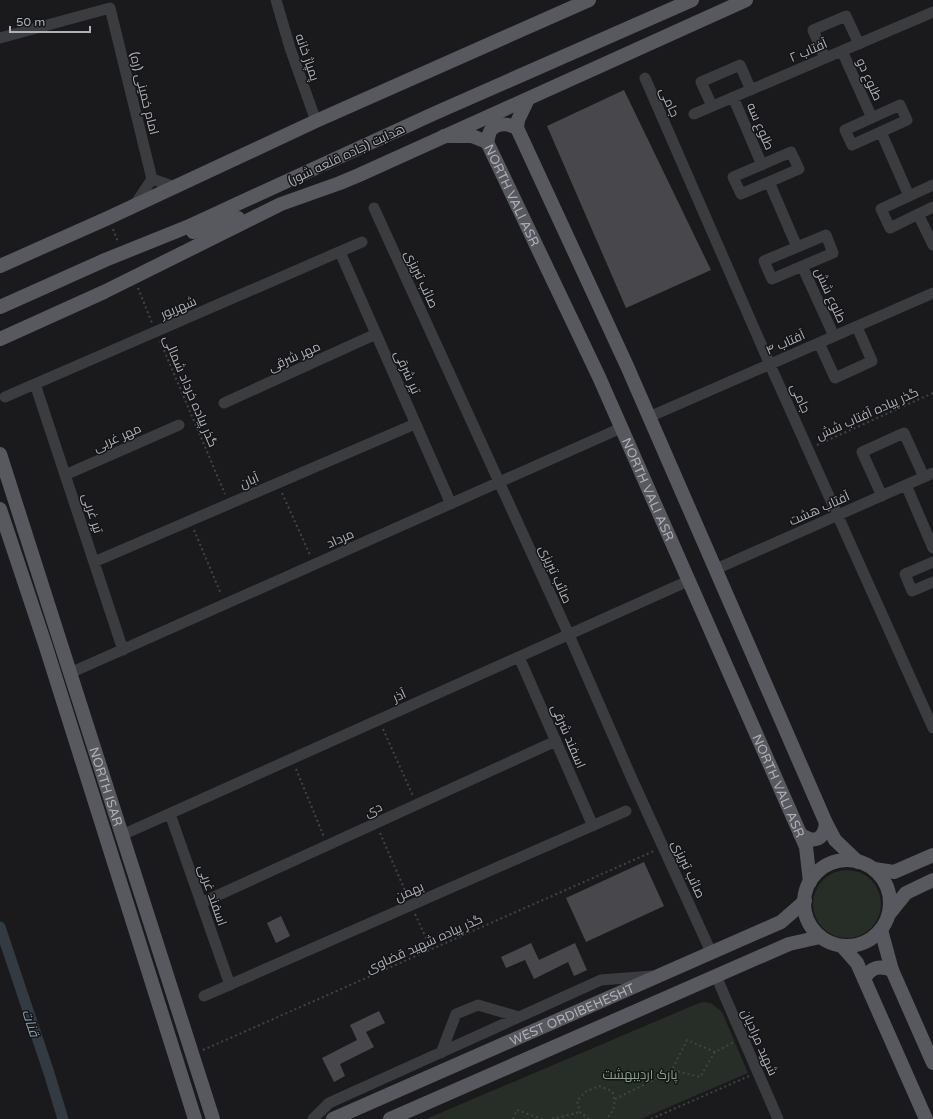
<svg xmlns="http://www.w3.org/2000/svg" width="933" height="1119" font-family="'Varela Round',Cairo,sans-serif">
  <rect width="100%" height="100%" fill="#1a1a1c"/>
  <path fill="#262e27" d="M813 904a34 34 0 1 1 68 0a34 34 0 1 1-68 0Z
    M706 1002 712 1004 722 1012 748 1073 641 1119H426L699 1003Z"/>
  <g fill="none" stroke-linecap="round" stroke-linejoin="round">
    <path stroke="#333a41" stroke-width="11" d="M0 927 49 1073 63 1119"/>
  </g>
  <path fill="#47474c" d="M624 90 711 270 626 308 547 126Z
    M644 862 664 906 586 942 566 898Z
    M281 916 290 936 276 943 267 923Z
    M531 943 539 960 575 943 587 970 574 976 568 962 534 979 525 960 506 968 501 957Z
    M379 1011 385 1023 366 1032 374 1047 340 1064 345 1076 334 1082 322 1058 357 1040 350 1025Z"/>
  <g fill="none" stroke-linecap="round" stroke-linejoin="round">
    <path stroke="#414347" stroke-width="2" stroke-dasharray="2 3" stroke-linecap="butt" d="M113 229 118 242
      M138 288 152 323
      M160 341 225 494
      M817 445 933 393
      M282 493 310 555
      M194 530 221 594
      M383 729 413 796
      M296 769 324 837
      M380 833 407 895
      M415 914 431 949
      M203 1050 654 851
      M715 1052 700 1077 672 1070 687 1040 715 1052 734 1042
      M615 1099 672 1071
      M513 1119 517 1110 542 1119
      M552 1119 580 1112
      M589 1119 580 1112 577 1101 585 1092 599 1086 612 1091C616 1103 615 1110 606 1119
      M651 1119 749 1076"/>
    <path stroke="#3b3c40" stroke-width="11" d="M276 0 290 48 316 121
      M0 38 110 8 152 179
      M842 51 872 118
      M825 58 813 30 846 16 859 44
      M645 78 771 367 933 728
      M733 97 762 165
      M900 105 907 120 852 145 845 130Z
      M712 106 701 82 740 65 751 90
      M694 114 933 12
      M881 132 909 196
      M791 152 799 169 741 194 733 177Z
      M152 179 175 187
      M769 182 797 247
      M933 185 881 209 890 228 933 207
      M134 206 152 179
      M374 208 569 635 632 779 711 952
      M918 214 933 245
      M826 235 833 253 772 279 764 261Z
      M340 252 451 504
      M802 266 834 336
      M819 343 835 378 872 361 857 327
      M35 384 123 650
      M5 397 362 242
      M224 403 376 334
      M649 417 933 293
      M65 475 179 425
      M906 485 933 548
      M882 496 862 452 904 433 924 477
      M94 562 415 424
      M933 562 905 574 912 591 933 582
      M716 569 933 473
      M519 657 593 826
      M70 673 621 428
      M170 814 230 985
      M122 835 688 581
      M201 903 556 741
      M716 976 778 1119
      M204 996 626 811
      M441 1053 456 1014 478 1005 519 1017
      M313 1119 329 1103 601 980 652 976"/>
    <g stroke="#57595f" stroke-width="14">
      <path d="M528 99 518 120 517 128 627 366 826 823 835 840 858 862"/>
      <path id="s1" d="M444 136H472L487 142 599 377 806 847 810 882"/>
      <path d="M487 142C488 139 489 132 491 130 498 122 509 124 517 128"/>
      <path d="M193 232 238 218"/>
      <path d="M0 266 108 218 316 121 589 0"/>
      <path d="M0 307 105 260 187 227 433 114 692 0"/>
      <path d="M0 339 104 292 281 204 340 183 359 175 746 0"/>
      <path id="s2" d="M0 454 213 1119"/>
      <path d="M0 509 45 644 195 1119"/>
      <path d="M800 834C814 844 824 840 826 823"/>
      <circle cx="847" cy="903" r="43"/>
      <path d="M874 869 894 872 933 855"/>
      <path d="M889 914 906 893 933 880"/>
      <path d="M881 930 892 970 933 1063"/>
      <path d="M842 946 857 963 926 1119"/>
      <path d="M864 979C871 967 879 965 892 970"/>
      <path id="s3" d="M333 1119 781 922 805 901"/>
      <path d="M390 1119 789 944 820 937"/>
    </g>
  </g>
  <g text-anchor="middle" stroke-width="3" stroke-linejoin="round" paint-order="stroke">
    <g font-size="13" fill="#adb1ba" stroke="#151517">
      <text transform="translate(808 50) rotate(-23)" y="5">آفتاب ۲</text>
      <text transform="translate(308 57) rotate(71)" y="5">پمپاژ خانه</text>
      <text transform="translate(870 79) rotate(66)" y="5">طلوع دو</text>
      <text transform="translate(145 93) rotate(76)" y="5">امام خمینی (ره)</text>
      <text transform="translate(670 102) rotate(66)" y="5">جامی</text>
      <text transform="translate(761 126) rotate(67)" y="5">طلوع سه</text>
      <text transform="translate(346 154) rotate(-25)" y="5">هدایت (جاده قلعه شور)</text>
      <text dy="5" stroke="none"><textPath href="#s1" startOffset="103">NORTH VALI ASR</textPath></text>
      <text transform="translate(422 279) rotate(65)" y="5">صائب تبریزی</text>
      <text transform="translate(831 295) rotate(66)" y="5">طلوع شش</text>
      <text transform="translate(178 307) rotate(-23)" y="5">شهریور</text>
      <text transform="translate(785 342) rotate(-24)" y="5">آفتاب ۴</text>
      <text transform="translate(294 356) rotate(-24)" y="5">مهر شرقی</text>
      <text transform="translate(408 372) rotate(66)" y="5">تیر شرقی</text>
      <text transform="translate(191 391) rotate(67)" y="5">گذر پیاده خرداد شمالی</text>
      <text transform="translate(801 398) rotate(66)" y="5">جامی</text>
      <text transform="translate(867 413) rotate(-24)" y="5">گذر پیاده آفتاب شش</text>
      <text transform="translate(117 437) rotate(-24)" y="5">مهر غربی</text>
      <text transform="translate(249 480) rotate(-23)" y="5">آبان</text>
      <text dy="5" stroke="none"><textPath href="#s1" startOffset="427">NORTH VALI ASR</textPath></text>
      <text transform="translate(819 508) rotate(-24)" y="5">آفتاب هشت</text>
      <text transform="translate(93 513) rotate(72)" y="5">تیر غربی</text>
      <text transform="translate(340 538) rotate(-24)" y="5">مرداد</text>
      <text transform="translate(556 574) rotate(66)" y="5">صائب تبریزی</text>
      <text transform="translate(399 695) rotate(-24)" y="5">آذر</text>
      <text transform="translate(569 736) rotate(67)" y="5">اسفند شرقی</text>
      <text dy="5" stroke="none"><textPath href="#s2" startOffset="349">NORTH ISAR</textPath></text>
      <text dy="5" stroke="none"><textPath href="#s1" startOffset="751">NORTH VALI ASR</textPath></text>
      <text transform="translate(373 809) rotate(-25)" y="5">دی</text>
      <text transform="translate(689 869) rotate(65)" y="5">صائب تبریزی</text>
      <text transform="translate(409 891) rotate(-24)" y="5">بهمن</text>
      <text transform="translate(213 895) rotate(71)" y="5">اسفند غربی</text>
      <text transform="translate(424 943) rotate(-24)" y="5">گذر پیاده شهید قضاوی</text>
      <text dy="5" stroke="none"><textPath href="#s3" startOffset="261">WEST ORDIBEHESHT</textPath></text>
      <text transform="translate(760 1042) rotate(66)" y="5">شهید مرادیان</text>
    </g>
    <g font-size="13" fill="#86a388" stroke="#151517">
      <text x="640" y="1079">پارک اردیبهشت</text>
    </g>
    <g font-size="14" font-style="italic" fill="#889eb1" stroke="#151517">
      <text transform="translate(31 1023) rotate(72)" y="5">قنات</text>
    </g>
  </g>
  <path d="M10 26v6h80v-6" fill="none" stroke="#adb1ba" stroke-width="2"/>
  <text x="16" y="26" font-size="12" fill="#adb1ba" stroke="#151517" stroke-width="3" paint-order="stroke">50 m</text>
</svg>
